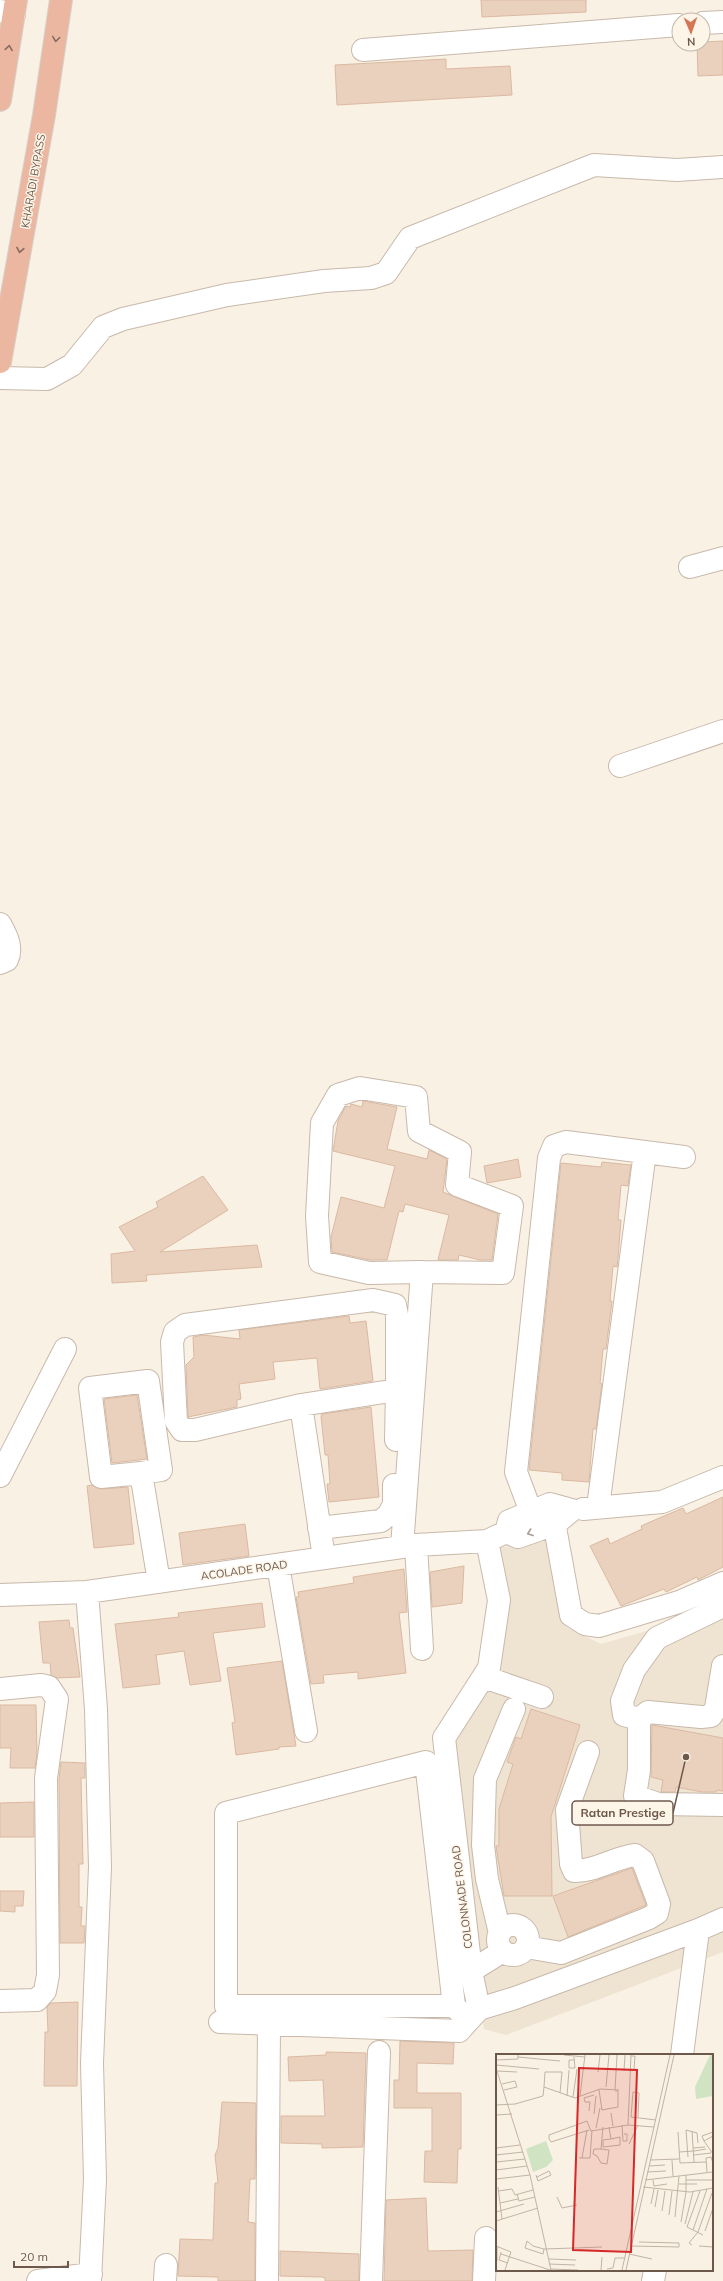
<svg xmlns="http://www.w3.org/2000/svg" width="723" height="2281" font-family="Mulish,sans-serif">
  <rect width="100%" height="100%" fill="#f9f1e3"/>
  <path fill="#efe3d2" d="M546 1541 568 1628 601 1644 682 1621 708 1590 723 1591V1952L506 2035 484 2029 440 1730 482 1673 494 1589 491 1549Z"/>
  <path fill="#ead1be" stroke="#dbb9a1" d="M481 0H586V12L482 17Z
    M723 41V75L698 76 697 44H703V42Z
    M446 59V69L510 66 512 95 337 105 335 65Z
    M363 1101 397 1107 387 1149 427 1159 429 1150 447 1159 443 1192 498 1214 492 1260H480L459 1255 458 1260H438L449 1215 405 1204 403 1212 399 1211 387 1260H370L332 1252 331 1237 341 1197 384 1208 395 1166 333 1151 338 1121 346 1106 350 1107 351 1104 362 1107Z
    M518 1159 521 1177 487 1183 484 1166Z
    M602 1162 631 1165 628 1186 621 1185 618 1220H621L618 1258 617 1267 613 1266 610 1301H612L606 1349H603L600 1383 602 1384 596 1429H593L589 1482 562 1480V1473L529 1470 561 1163 601 1167Z
    M203 1176 228 1210 160 1252 257 1245 262 1267 146 1275 147 1281 112 1283 111 1254 135 1251 119 1227 158 1207 156 1202Z
    M349 1316 350 1323 366 1321 373 1381 320 1389 317 1358 273 1362 275 1379 239 1384 241 1399 237 1400V1407L188 1417 186 1365 194 1357 193 1337 203 1335 240 1339 239 1330Z
    M137 1395 147 1459 112 1463 104 1399Z
    M371 1407 379 1497 329 1502 327 1484H330L328 1455H325L321 1416 322 1414Z
    M92 1485 102 1489 128 1487 134 1544 94 1548 87 1486Z
    M723 1497V1567L698 1580 697 1577 666 1592 664 1589 621 1606 590 1546 608 1538 610 1544 642 1529 641 1526 657 1519 683 1508 686 1514Z
    M245 1524 249 1556 183 1565 179 1533Z
    M464 1566 462 1603 432 1607 430 1572Z
    M404 1569 407 1612 399 1613 406 1673 358 1679V1672L323 1675 324 1683 311 1684 296 1597H299L298 1592 354 1583 353 1577Z
    M262 1603 265 1627 213 1633 221 1681 190 1685 184 1651 156 1655 160 1684 123 1688 115 1624 179 1617 178 1613Z
    M69 1620 70 1628H73L80 1677 57 1678 51 1675 50 1663H43L39 1622Z
    M282 1661 296 1746 279 1747V1749L236 1755 232 1723 235 1722 227 1668Z
    M0 1705H36L37 1754 35 1768H10L11 1748H0Z
    M531 1709 580 1725 551 1817 552 1896H504L496 1846H499V1809L513 1764 507 1762 516 1737 521 1739Z
    M652 1725 723 1738V1791L717 1790 716 1792H702L676 1787 675 1792H661L663 1780 651 1777Z
    M61 1762 85 1763V1778H81L83 1864H79V1907H82L81 1926H85L84 1943H60L59 1779Z
    M34 1802V1837H0V1803Z
    M632 1868 646 1905 568 1937 553 1896Z
    M0 1891H24L23 1906H15V1912L0 1911Z
    M78 2002 77 2086H44L45 2032H48L47 2007 51 2003Z
    M400 2041 454 2043 453 2064 417 2063V2093H461V2149H458L457 2183 424 2182 425 2151H432V2108H394V2080H399Z
    M326 2052 366 2053 363 2147 322 2148V2144L281 2143V2116H325L323 2080 289 2081 288 2057 326 2055Z
    M222 2102 256 2103 255 2179H250L248 2222 255 2223V2281H218V2277L178 2276 180 2239 213 2240 215 2183H218L215 2155 218 2148Z
    M426 2198 428 2251 473 2250 472 2281H384L386 2200Z
    M280 2251 359 2254V2281H325V2278L322 2277 280 2276Z"/>
  <g fill="none" stroke-linecap="round" stroke-linejoin="round">
    <g stroke="#c8b9ab" stroke-width="24">
      <path id="minor" d="M0 11 14 14
        M703 23 723 22
        M363 50 679 25
        M0 378 47 379 72 365 103 327 123 319 227 295 324 281 371 278 386 273 410 238 594 165 677 170 723 167
        M690 567 723 558
        M620 766 723 731
        M0 924C6 935 13 947 7 960L0 963
        M301 1405 195 1430H182L176 1421 172 1342 175 1332 185 1325 373 1300 395 1305 397 1315V1390L301 1405 324 1558
        M396 1440 397 1390
        M141 1473 101 1477 90 1388 148 1381 161 1470 141 1473 159 1582
        M0 1476 65 1349
        M598 1507 645 1152
        M583 1509 662 1502 723 1477
        M552 1511 571 1615 585 1624 599 1626 679 1602 723 1583
        M531 1512 516 1472 549 1158 554 1146 566 1142 684 1157
        M319 1528 381 1521 389 1514 394 1504V1485
        M416 1545 422 1649
        M402 1547 422 1272 369 1273 320 1262 317 1216 322 1123 338 1095 360 1088 416 1097 419 1131 460 1152 457 1185 512 1206 503 1273 422 1272
        M278 1565 306 1731
        M87 1592 96 1709 100 1867 92 2063 95 2179 90 2281
        M0 1595 87 1592 416 1545 487 1541 506 1532 518 1537 555 1524 572 1510 550 1504 509 1521 506 1532
        M723 1666 716 1708 711 1716 701 1717 648 1712 639 1719V1770L635 1796 658 1804 723 1805
        M484 1677 542 1697
        M0 1689 41 1685 49 1687 57 1699 46 1778 48 1975 45 1991 37 2000 0 2001
        M639 1719 624 1715 622 1701 634 1670 657 1638 723 1606
        M498 1940a15 15 0 1 1 30 0a15 15 0 1 1-30 0Z
        M500 1933 487 1879 483 1845 485 1779 514 1709
        M526 1947 561 1953 649 1918 657 1913 659 1904 643 1861 635 1855C615 1857 595 1872 574 1871L571 1864 567 1810 588 1752
        M471 1971 503 1951
        M454 2006H226V1813L426 1762 454 2006 468 2020
        M479 2009 471 1971 444 1738 489 1668 499 1600 487 1541
        M479 2009 515 1998 698 1930 723 1919
        M220 2022 459 2031 478 2010
        M682 2055 698 1930
        M38 2281 91 2274
        M165 2281 166 2265
        M267 2281 269 2025
        M371 2281 379 2052
        M484 2281 486 2238
        M653 2281 655 2270"/>
    </g>
    <g stroke="#d6d1cd" stroke-width="24">
      <path id="highway" d="M0 100 16 0
        M0 362 44 115 61 0"/>
    </g>
    <use href="#minor" stroke="#fff" stroke-width="22"/>
    <use href="#highway" stroke="#ebb7a1" stroke-width="22"/>
  </g>
  <defs><path id="oneway-chevron" d="M-2-3.5L2.5 0L-2 3.5" fill="none" stroke-width="1.6" stroke-linecap="round" stroke-linejoin="round"/></defs>
  <g stroke="#866c5d">
    <use href="#oneway-chevron" transform="translate(56 39) rotate(98)"/>
    <use href="#oneway-chevron" transform="translate(9 48) rotate(-81)"/>
    <use href="#oneway-chevron" transform="translate(20 250) rotate(100)"/>
  </g>
  <use stroke="#a79b94" href="#oneway-chevron" transform="translate(530 1533) rotate(160)"/>
  <g text-anchor="middle" stroke-width="3" stroke-linejoin="round" paint-order="stroke">
    <g font-size="11" fill="#6d594c" stroke="#fcf5e8">
      <text transform="translate(33 181) rotate(-80)" y="4">KHARADI BYPASS</text>
      <text transform="translate(244 1570) rotate(-8)" y="4">ACOLADE ROAD</text>
      <text transform="translate(462 1897) rotate(-97)" y="4">COLONNADE ROAD</text>
    </g>
  </g>
  <g transform="translate(496 2054)">
    <rect width="217" height="217" fill="#f9f1e3"/>
    <path d="M214 1H217V42L200 45 199 33ZM50 87 57 106 50 113 37 118 30 95Z" fill="#d0e4c4"/>
    <path fill="none" stroke="#c1b4a7" stroke-width="1" d="M68 1 89 3M22 3 64 7M78 3 79 14H73V6H78M0 6 22 5V1M0 11 43 15M0 14 34 121 55 216M134 16H138L139 2H135M1 17 21 18M128 17 129 1M102 18 104 1M6 30 19 27 21 33 8 36M48 33 49 18H66L64 39M110 33 113 1M103 36 106 56 122 53V37H119M119 36 121 1M71 42 73 16M84 42 89 1M77 43 81 15M0 51 19 50 47 42 48 33 79 44 104 35 123 36M93 57 94 48H89L88 44 98 41M115 59 117 72M98 60 100 42M0 61 16 60M142 63 143 39 137 38 135 63 160 66M126 71 127 87H131V80H128M132 71 135 1M113 73 115 85 107 86V93L124 91V83L115 85M100 74 104 54M93 76 55 88 53 85V81L91 67 95 77M95 77 132 71 158 73M196 77 198 108M182 78 184 109 210 108M217 82 208 87 217 100M208 87 206 82 217 78M133 90 142 71M0 94 24 91M197 94 209 93M105 95H98L97 100 101 102 105 109 111 110 113 96 105 95 107 73M198 97 210 95M183 98 198 97M0 101 27 98M198 101 215 99M192 103 190 76 201 79 202 89M83 104H94L96 76M86 104 91 76M154 106 183 105M176 106 177 122M0 108 29 105M153 112 169 111M0 116 31 112M151 118 170 117M211 118 210 104 215 103 217 109M40 121 42 127 55 121 53 117 41 123M0 125 34 121M149 126 217 118M157 126 158 132 171 130M190 126H217M183 130H201M2 133 6 165M147 133 194 138 217 134M2 137 16 135 19 141 37 136M204 137 191 173 207 181M21 140 23 147 39 143M61 143 66 154 81 151M4 149 22 145M155 150 158 135M159 153 162 136M166 157 169 137M0 158 28 150M173 161 176 137M179 163 183 122M0 167 42 154M185 168 190 138V121M189 170 197 138M197 176 211 135M209 177 217 154M196 191 193 189 202 178 216 139M0 192 15 198 9 216M135 192 183 193V189L143 188M203 192 217 193M48 195 47 200 29 194 31 187 37 192 48 195 106 193M5 198 3 206 12 209M5 200 54 216M133 200 156 205M53 205 80 206M1 207V192M53 210 79 211M54 215 82 216M111 215 117 214 119 204H129M105 216 106 203M126 216 174 1M130 216 178 1"/>
    <path fill="#d62828" fill-opacity="0.15" stroke="#d62828" stroke-width="2" d="M83 14 141 16 135 198 77 196Z"/>
    <rect width="217" height="217" fill="none" stroke="#6d594c" stroke-width="2"/>
  </g>
  <path fill="none" stroke="#6d594c" stroke-width="1.5" d="M686 1757L673 1813"/>
  <circle fill="#6d594c" stroke="#fcf5e8" stroke-width="1.5" cx="686" cy="1757" r="4"/>
  <rect fill="#fcf5e8" stroke="#6d594c" stroke-width="1.5" x="572" y="1801" width="101" height="24" rx="4"/>
  <g font-size="12" text-anchor="middle" font-weight="bold" fill="#6d594c">
    <text x="623" y="1817">Ratan Prestige</text>
  </g>
  <g transform="translate(691 32) rotate(178)"><circle r="19" fill="#fcf5e8" stroke="#c3b7aa"/>
  <path d="M0-3L7 15L0 10L-7 15Z" fill="#d47757"/>
  <text y="-6" font-size="11" font-weight="bold" text-anchor="middle" fill="#6d594c">N</text>
  </g>
  <path d="M14 2261v6h54v-6" fill="none" stroke="#6d594c" stroke-width="2"/>
  <text x="20" y="2261" font-size="12" fill="#6d594c" stroke="#fcf5e8" stroke-width="3" paint-order="stroke">20 m</text>
</svg>
